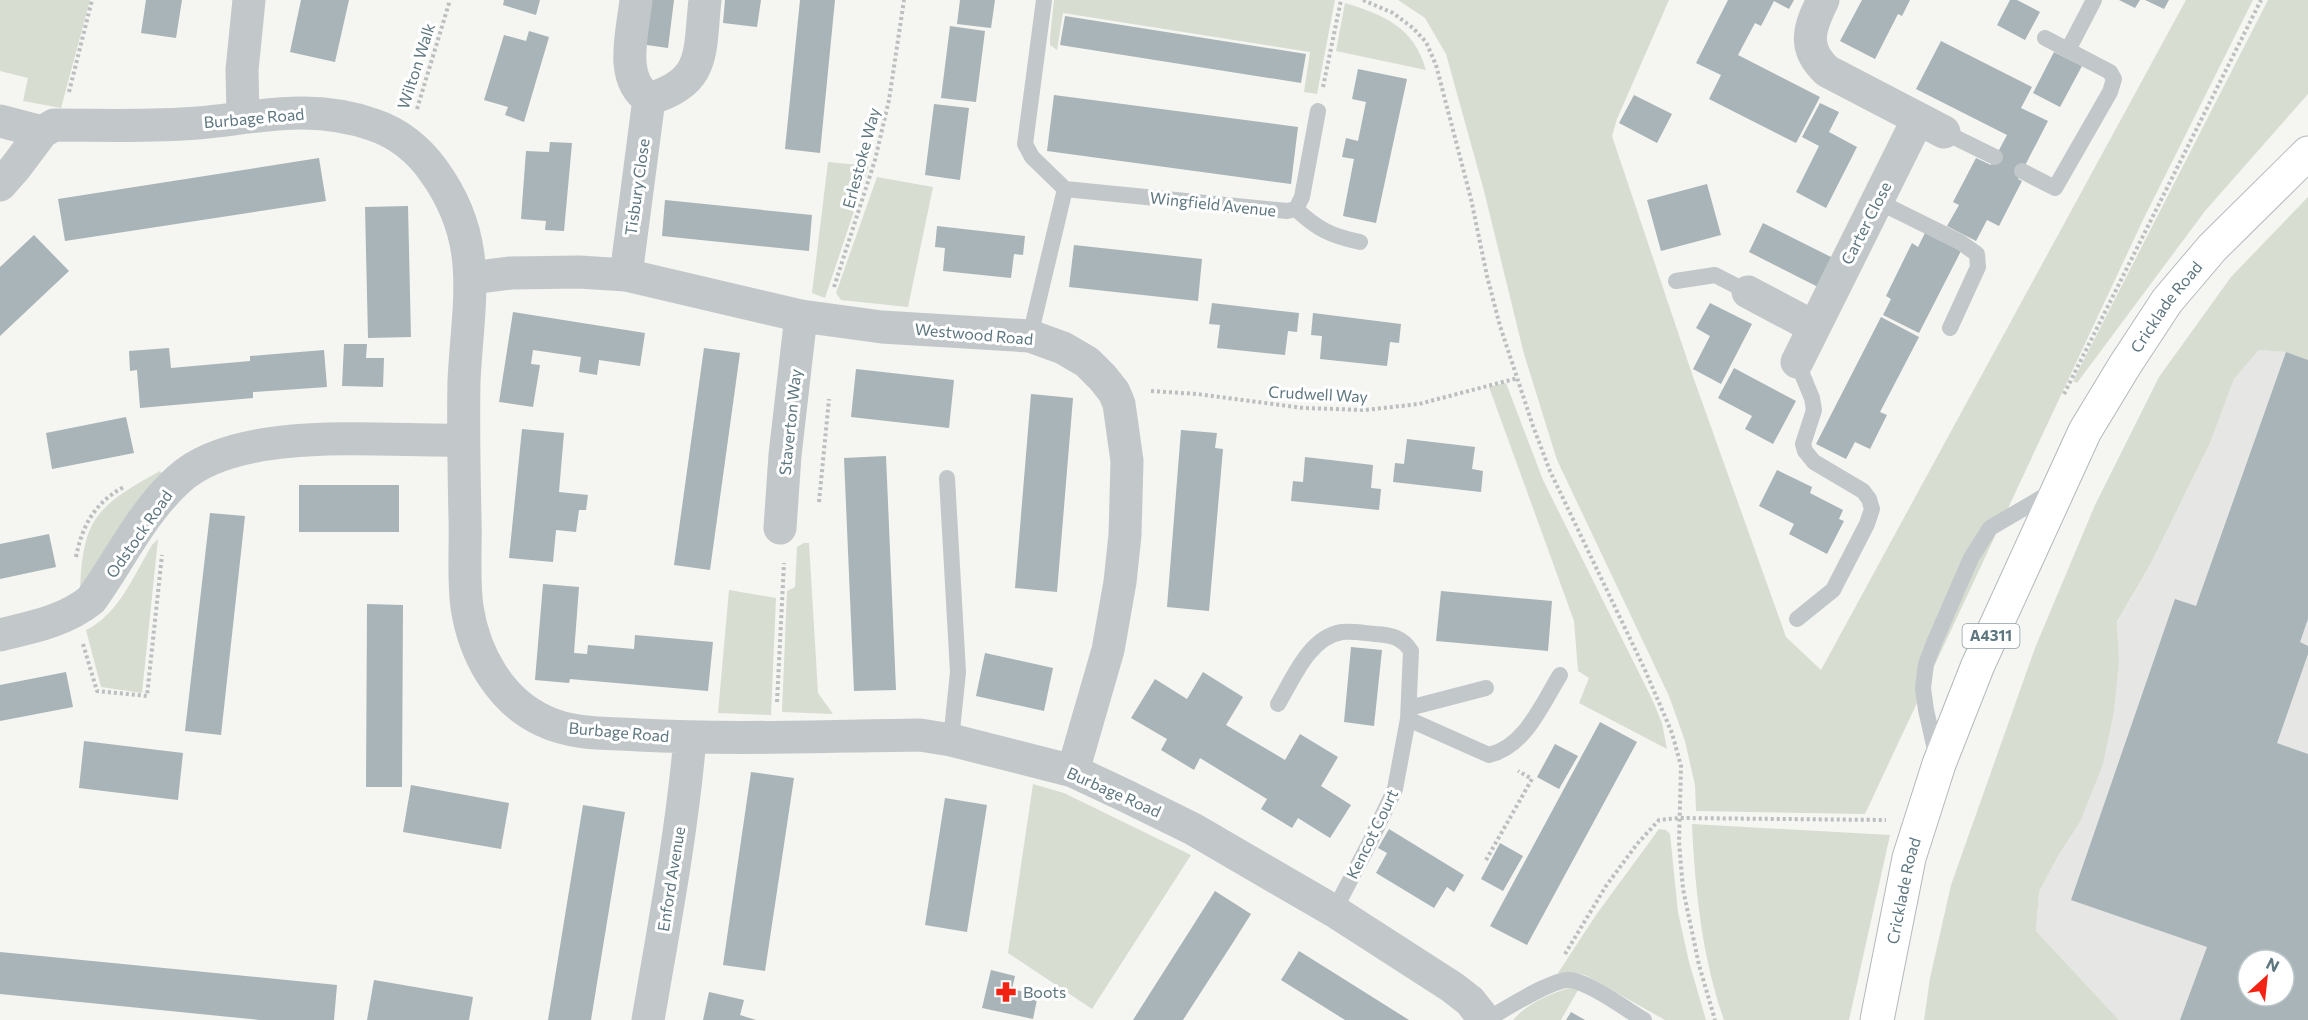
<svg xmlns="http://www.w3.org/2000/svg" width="2308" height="1020" font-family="Commissioner,sans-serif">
  <rect width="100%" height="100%" fill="#f5f5f1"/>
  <path fill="#e6e6e4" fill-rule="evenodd" d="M2259 350 2286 352 2308 360V1020H2119L2036 931 2039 892 2058 856 2080 822 2119 661 2117 623 2151 563 2210 443 2234 379ZM2248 960H2284V996H2248Z"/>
  <path fill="#d7ddd1" d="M0 0H90L61 108 23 101 28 78 0 71Z
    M1054 0H1335L1317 94 1304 92 1310 52 1063 13 1057 50 1050 45V38Z
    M1398 0H1669L1617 119 1612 136 1691 371 1786 637 1821 670 2186 0H2253L2142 222 1865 814 1696 811 1695 785 1685 741 1669 696 1557 460 1524 354 1484 191 1446 54 1425 18Z
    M2268 0H2308V94L2205 211 2077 383 2073 381Z
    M1345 3C1384 15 1414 27 1426 70L1336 51Z
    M828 162 869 166 825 298 812 293Z
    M877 177 933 187 908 307 841 300 836 293Z
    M2308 197V360L2286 352 2259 350 2234 379 2210 443 2151 563 2117 622 2119 661 2114 711 2103 764 2080 822 2058 856 2039 892 2036 931 2119 1020H1924L1930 978 1951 885 2035 648 2095 505 2159 377 2231 277Z
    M1506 383 1543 480 1652 699 1662 723 1667 749 1579 703 1589 678 1578 671 1574 621 1489 387Z
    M160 471 162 474 80 595C82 519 95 507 160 471Z
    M158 539 142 693 101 687 86 630C118 615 134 575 152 545Z
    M804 543H809L818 693 833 714 782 712 787 591 795 587 797 547Z
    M729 590 776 598 771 715 718 713Z
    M1033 784 1064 793 1191 855 1092 1009 1008 953Z
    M1692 824 1890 835 1849 1020H1724C1702 957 1695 890 1692 824Z
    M1659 829 1666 830 1670 834 1678 912 1689 962 1706 1020H1665L1585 975 1574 973H1558L1596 915Z
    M1570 988 1578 990 1561 1020H1513C1525 1005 1551 993 1570 988Z"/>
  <path fill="#a8b4b7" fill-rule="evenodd" d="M146 0H182L176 38 141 33Z
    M301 0H349L335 62 290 52Z
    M504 0H540L536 15 503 5Z
    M644 0H674L668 48 640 44Z
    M725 0H761L757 27 723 23Z
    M800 0H835L820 153 785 149Z
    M960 0H995L991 28 957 24Z
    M1728 0H1794L1789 9 1774 1 1761 26 1755 23 1738 55 1820 97 1796 143 1709 99 1721 75 1696 63Z
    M1862 0H1910L1902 16 1898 14 1875 59 1840 41Z
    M2010 0H2017L2040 12 2025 40 1997 25Z
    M2119 0H2140L2135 8Z
    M2145 0H2169L2164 9Z
    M1065 16 1306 54 1301 83 1060 45Z
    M950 26 985 31 976 102 941 98Z
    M529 31 549 37 524 122 505 115 508 107 484 100 504 35 526 41Z
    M1941 41 2032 87 2021 108 2048 121 2018 179 2022 181 1999 226 1987 220 1976 241 1947 226 1959 205 1953 202 1976 158 1991 165 2007 135 1916 89Z
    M2054 52 2082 66 2060 107 2033 93Z
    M1358 69 1407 79 1376 223 1343 216 1354 159 1342 157 1346 138 1358 141 1366 102 1352 99Z
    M1054 95 1298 127 1291 184 1047 151Z
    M1634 95 1672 114 1657 143 1619 123Z
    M1820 103 1839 112 1829 132 1857 147 1826 208 1796 192 1819 146 1802 137Z
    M934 104 969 108 960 180 925 175Z
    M550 142 572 143 564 231 545 230 546 221 521 219 526 151 549 152Z
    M319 158 326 201 65 241 58 199Z
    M1707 184 1721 235 1661 251 1647 200Z
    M665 200 812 215 809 251 662 236Z
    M408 206 411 337 368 338 365 207Z
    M1763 223 1833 258 1818 287 1749 252Z
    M937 226 1025 236 1023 255 1014 254 1011 278 943 271 945 248 935 247Z
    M1925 233 1961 251 1919 333 1883 315 1891 299 1886 296 1912 243 1918 247Z
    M34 235 69 271 0 336V267Z
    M1074 245 1202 259 1198 301 1069 287Z
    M1212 303 1299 313 1297 332 1288 331 1285 355 1217 348 1220 325 1209 324Z
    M1710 303 1752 324 1721 384 1693 369 1710 336 1696 328Z
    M513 312 645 333 640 366 599 360 597 375 579 372 581 357 533 350 531 364 540 365 533 407 499 402Z
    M1313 313 1401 324 1399 343 1390 342 1387 366 1320 359 1322 336 1311 335Z
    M1881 317 1919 337 1880 412 1887 415 1870 449 1855 442 1846 459 1816 444Z
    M344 344H367L366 358H384L383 387 342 386Z
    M169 348 171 368 250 361V356L324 350 327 387 253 392V398L140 408 137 370 130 371 129 351Z
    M704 348 740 353 710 570 674 565Z
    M2286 352 2308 360V619L2300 642 2308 646V654L2277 743 2308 754V1020H2180L2207 947 2071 900 2175 599 2196 606ZM2248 960H2284V996H2248Z
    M1734 368 1796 401 1773 444 1745 429 1752 416 1718 398Z
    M856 369 954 380 949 428 851 417Z
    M1031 394 1073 398 1057 592 1015 588Z
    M126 417 134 453 52 469 46 433Z
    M522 429 564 433 559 492 588 495 586 510H579L576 532 556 530 553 562 509 558Z
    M1181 430 1217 433 1215 448 1223 449 1209 611 1167 607Z
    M1407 439 1475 447 1472 469 1483 471 1481 492 1393 482 1395 463 1404 464Z
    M886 456 896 690 854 691 844 458Z
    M1305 457 1373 465 1371 488 1381 489 1379 510 1291 501 1293 481 1303 482Z
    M1777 470 1812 487 1810 493 1843 510 1839 519 1844 521 1827 554 1789 534 1794 524 1759 506Z
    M299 485H399V532H299Z
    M210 513 245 516 221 735 185 731Z
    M49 534 56 567 0 579V544Z
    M543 584 579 587 574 653 587 654 588 645 634 649 635 635 713 642 708 691 570 679 569 683 535 680Z
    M1441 591 1552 601 1548 651 1436 641Z
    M367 604 403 605 402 787H366Z
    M1351 647 1382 650 1374 726 1344 722Z
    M985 653 1053 668 1044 711 976 696Z
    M66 672 73 707 0 721V685Z
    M1203 672 1243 697 1226 725 1285 760 1300 734 1338 757 1321 786 1351 805 1330 838 1298 818 1292 828 1261 809 1267 799 1200 758 1194 770 1161 750 1167 739 1131 718 1155 679 1187 699Z
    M1600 722 1637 742 1527 945 1490 926Z
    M84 741 183 753 178 800 79 788Z
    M1555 744 1578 756 1559 789 1537 777Z
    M751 772 794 778 765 971 723 965Z
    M411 785 509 803 501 849 403 832Z
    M945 798 987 805 967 932 925 925Z
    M583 805 625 812 591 1020H548Z
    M1389 829 1464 875 1454 892 1447 887 1434 908 1376 873 1387 853 1378 848Z
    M1500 843 1523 856 1503 891 1481 879Z
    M1215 891 1251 914 1234 941 1183 1020H1133Z
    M1299 951 1331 971 1409 1020H1345L1281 980Z
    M0 952 337 985 334 1020H260L0 994Z
    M991 970 1015 976 1012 989 1038 995 1033 1019 982 1008Z
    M374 980 473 997 469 1020H367Z
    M709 992 744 1000 740 1015 756 1020H703Z
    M1571 1012 1585 1020H1566Z"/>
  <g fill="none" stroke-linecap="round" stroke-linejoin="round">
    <g stroke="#b2b9bc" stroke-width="35">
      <g id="primary">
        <path id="s1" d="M1877 1020 1909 858 1939 764 1978 665 2085 431 2125 365 2167 301 2212 248 2308 153"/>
      </g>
    </g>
    <path stroke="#bbbfc0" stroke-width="4" stroke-dasharray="3 3" stroke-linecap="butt" d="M1363 0 1393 13 1413 28 1426 42 1436 65 1471 199 1487 276 1500 326 1533 426 1550 471 1645 670 1672 733 1681 766 1679 842 1683 889 1699 965 1715 1020
      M1323 87 1341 0
      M69 92 92 0
      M417 109 450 0
      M834 287 875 160 889 100 904 0
      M1151 391 1197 394 1303 408 1365 410 1419 404 1518 378
      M2064 394 2261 0
      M819 502 829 399
      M76 557C82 526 95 502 124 487
      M83 644 97 691 147 696 162 555
      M777 702 784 563
      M1486 860 1532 779 1518 771
      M1565 954 1606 886 1637 844 1659 820 1679 818 1886 820"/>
    <path stroke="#c2c7ca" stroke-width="16" d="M2068 50 2094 0
      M1944 132 1995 157
      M2022 171 2055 188 2110 92 2114 79 2110 72 2045 38
      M1065 189 1287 211 1296 209 1302 197 1318 111
      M1877 201 1960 242 1977 254 1978 267 1950 328
      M1296 209C1317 229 1331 236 1360 242
      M1676 281 1715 275 1748 292
      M1030 336 1065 189 1032 157 1025 144 1044 0
      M1797 362 1812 398 1814 410 1803 444 1805 451 1814 462 1863 491 1869 499 1872 509 1867 524 1833 590 1797 619
      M947 478 958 672 951 740
      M1278 704C1293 679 1309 637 1342 632 1352 631 1364 633 1375 634 1391 635 1402 637 1411 651L1408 719 1395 789 1369 844 1334 911
      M1409 708 1486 688
      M1408 719 1489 755C1525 747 1542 704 1560 675
      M1937 758 1926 710 1923 688 1926 664 1934 643 1971 558 1990 528 2053 491
      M1486 1020C1504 1010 1553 978 1570 980 1589 982 1627 1010 1644 1020"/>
    <path stroke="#c2c7ca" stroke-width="33" d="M636 0C633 31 618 79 649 99
      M1823 0C1809 28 1802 48 1827 71L1944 132
      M649 99C707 82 699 52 705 0
      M243 116 242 70 249 0
      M0 121 42 132 54 125C102 125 150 127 198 123 260 117 311 103 374 125 398 133 419 150 433 170 485 241 468 300 464 381 463 427 464 472 465 518 466 547 463 578 467 607 474 654 500 701 544 721 573 735 608 733 639 735 732 740 826 736 920 735L951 740 1073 771 1126 796 1193 829 1265 871 1334 911 1452 987 1470 1001 1485 1020
      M0 185 15 168 42 132
      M626 275 649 99
      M470 278 511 273 579 272 626 275 801 316 882 327 1030 336 1063 348 1087 362 1103 378 1114 392 1119 404 1127 461 1125 535 1120 582 1108 650 1073 771
      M1748 292 1814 327
      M1797 362 1918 119
      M780 528 785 455 801 316
      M0 635C32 627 65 621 91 600 120 560 142 512 179 479 239 424 385 442 463 440
      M648 1020C664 926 682 832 690 738"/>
    <use href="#primary" stroke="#fff" stroke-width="33"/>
  </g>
  <defs>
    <g id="pharmacy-bare" transform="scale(1.62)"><path d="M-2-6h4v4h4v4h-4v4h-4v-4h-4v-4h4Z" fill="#f32313" stroke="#fff" stroke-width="2.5" paint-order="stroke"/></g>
  </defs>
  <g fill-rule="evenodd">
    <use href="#pharmacy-bare" x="1006" y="992"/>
  </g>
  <g text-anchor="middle" stroke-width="6" stroke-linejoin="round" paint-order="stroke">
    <rect fill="#fff" stroke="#8e9fa5" stroke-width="1.5" x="1962.5" y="624" width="57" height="24" rx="4.5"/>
    <g font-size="15" font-weight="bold" fill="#5d767f">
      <text x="1991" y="641">A4311</text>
    </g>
    <g font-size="16" fill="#5d767f" stroke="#fff">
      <text transform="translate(416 66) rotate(-72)" y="6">Wilton Walk</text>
      <text transform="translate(254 118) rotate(-5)" y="6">Burbage Road</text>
      <text transform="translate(861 158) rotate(-75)" y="6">Erlestoke Way</text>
      <text transform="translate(637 187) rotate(-82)" y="6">Tisbury Close</text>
      <text transform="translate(1213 204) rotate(6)" y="6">Wingfield Avenue</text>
      <text transform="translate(1866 223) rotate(-63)" y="6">Carter Close</text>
      <text dy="6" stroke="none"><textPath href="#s1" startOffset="776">Cricklade Road</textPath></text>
      <text transform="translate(974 334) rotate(5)" y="6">Westwood Road</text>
      <text transform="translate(1318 394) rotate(3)" y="6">Crudwell Way</text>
      <text transform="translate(790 422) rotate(-84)" y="6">Staverton Way</text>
      <text transform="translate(139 534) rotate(-55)" y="6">Odstock Road</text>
      <text transform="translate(619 732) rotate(5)" y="6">Burbage Road</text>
      <text transform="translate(1114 792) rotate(24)" y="6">Burbage Road</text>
      <text transform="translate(1372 834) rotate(-64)" y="6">Kencot Court</text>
      <text transform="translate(671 879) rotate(-81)" y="6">Enford Avenue</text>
      <text dy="6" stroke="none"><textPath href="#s1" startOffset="132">Cricklade Road</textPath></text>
    </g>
    <g font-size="16" fill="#5d767f" stroke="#fff" text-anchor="start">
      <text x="1023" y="998">Boots</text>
    </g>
  </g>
  <g transform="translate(2266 978) rotate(27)"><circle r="28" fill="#ffffff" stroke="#bec8cc" stroke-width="1.5"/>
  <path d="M0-4.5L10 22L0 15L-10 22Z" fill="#f32313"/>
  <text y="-9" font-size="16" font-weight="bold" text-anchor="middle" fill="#5d767f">N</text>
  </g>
</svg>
